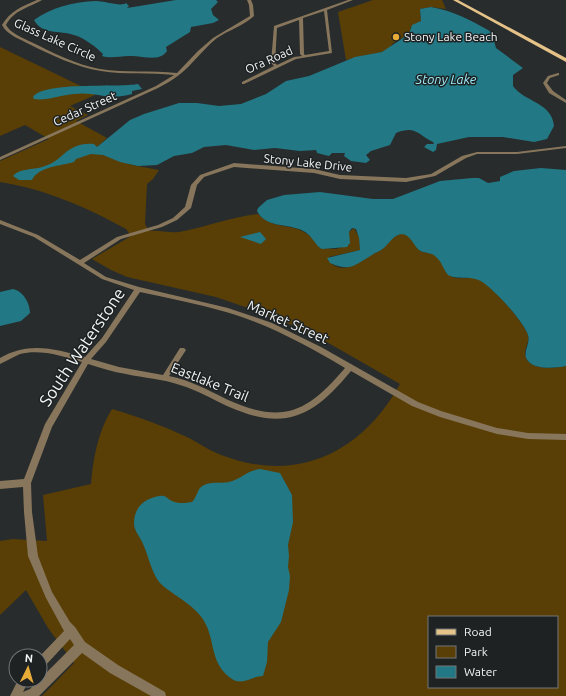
<svg xmlns="http://www.w3.org/2000/svg" width="566" height="696" font-family="Ubuntu,sans-serif">
  <rect width="100%" height="100%" fill="#282c2c"/>
  <path fill="#593f06" fill-rule="evenodd" d="M373 0H442L446 9 431 7 420 9 421 21 411 27 409 34 392 44 391 48 382 52 346 60 338 12Z
    M0 47 87 89 95 95 70 106 88 115 76 121 107 138 97 147 100 154 132 165 159 170 153 179 147 184 145 224 149 231C158 230 169 233 179 232 206 227 231 217 258 214 279 235 299 216 320 248L336 249 349 245V232L354 228 359 237 360 250 329 257 328 260C341 276 358 264 371 255 374 253 378 252 381 250 387 245 393 236 400 234 409 232 414 244 418 249 423 254 429 252 435 255 443 260 443 272 451 276 459 281 469 276 478 279 490 283 524 323 528 335 530 341 525 347 525 353 526 371 554 369 566 366V696H42L74 663 48 628 26 590 0 615V541L13 539 47 541 43 495 91 484C93 459 98 431 112 409 139 417 164 426 189 438 200 444 212 452 224 456 299 484 363 451 400 384L318 337 274 317 216 297 127 277 111 270 92 259 131 236 126 229C86 207 45 189 0 182V161L49 139 25 125 0 136ZM429 617H557V687H429Z"/>
  <path fill="#227884" d="M176 0H216L218 2 211 9 213 15 219 20 213 23 191 27 190 32 166 47 167 51C159 63 142 55 129 56 119 56 112 59 102 56L103 54C95 46 84 38 74 35 59 30 42 35 34 20 52 7 74 2 96 1 105 1 121 7 126 3L129 6 127 8Z
    M431 7C454 11 468 19 488 30L492 33 496 48 523 68 513 75V86C524 102 552 102 554 126L547 139 534 142 503 137H469L437 144 436 150 433 152 424 147 427 144H434L433 142C418 135 416 125 396 133L390 145 371 151 366 155 370 160 366 163 351 161 344 156 345 153H332L329 156 317 153 316 150 300 151 275 148 254 150 226 145 204 147 192 153 174 156 157 165 138 166 120 162 103 155 91 154 76 159 74 162C61 166 39 166 32 180H19L13 176C19 168 33 170 42 167 64 162 65 142 94 144L97 147 130 120 144 114 179 103H197L219 106 241 104 266 94 286 81 309 76 355 57 382 52 409 34 412 25 421 21 420 9Z
    M138 84 142 89 132 91V94C107 101 96 91 74 94 61 95 46 101 34 99L33 97C44 81 118 88 138 84Z
    M541 168 566 170V366C556 368 535 370 528 361 521 353 531 344 528 335 523 321 497 293 485 284 474 274 460 281 448 275 443 269 442 262 436 257 432 252 425 254 419 250 413 245 411 235 402 234 395 234 389 243 385 247 381 251 376 252 372 255 355 265 351 272 330 263L327 258 360 250 359 238 356 229 352 228 349 232 350 243 347 247 322 249C314 245 313 234 299 229 285 224 265 227 257 211L258 208 267 200 284 195 320 192 373 199H393L440 181 472 178H479L488 183 500 181V177L514 171Z
    M260 232 266 239 261 244 240 237Z
    M13 289C23 291 30 303 30 313L21 321 0 326V292Z
    M260 469 280 473 292 495 293 522 288 545 289 556 288 567 290 576 289 590 281 622 268 642 267 662 263 676C252 676 243 686 232 679 209 663 216 641 204 621 195 605 174 596 161 584 151 574 148 552 141 540 138 534 134 530 134 523 134 515 137 507 144 502 148 499 159 495 164 496 167 497 169 500 172 501 178 504 186 503 192 502 196 498 197 492 200 488 208 480 220 484 229 482 242 479 245 471 260 469Z"/>
  <g fill="none" stroke-linecap="round" stroke-linejoin="round">
    <path fill="#87765b" fill-rule="evenodd" d="M37 0H42C28 8 14 10 6 25 10 33 23 38 31 42 52 52 76 65 100 69 125 73 152 70 177 73L198 51 213 38 250 16 249 5 247 0H251L253 5 254 16C243 26 229 30 217 38 203 49 193 64 179 75 173 80 165 84 158 88L0 160V157L156 86 174 75C150 72 125 75 101 71 76 67 51 55 29 44 20 39 7 35 2 25 10 11 23 6 37 0Z
      M348 0H353L327 10 332 53 296 59 244 84H242V82L274 66 271 63 274 26ZM324 11 329 51 305 55 304 54 303 18ZM299 20 300 54 302 56 294 57 277 65 275 63 277 28Z
      M558 73H559V75L550 78 547 83 553 91 566 100V103L549 93 543 83 548 76Z
      M566 146V148L517 154H477L466 158 435 176 406 182 340 179 314 173 234 167 204 177 197 185 191 208 177 220 162 227 121 239 84 263 106 277 139 287 228 308 272 323 321 347 418 402 441 411 497 428 528 433 566 434V440L528 439 497 434 440 417 412 406 351 371C313 417 285 432 227 406 212 399 197 390 180 385 163 379 144 378 126 374 113 372 101 368 88 364L52 427 31 483 32 512 38 556 52 592 70 622 75 627 85 642 118 665 165 692 166 696H151L110 673 82 653 39 696H10L18 680H29L23 692 30 689 74 645 70 639 44 667 40 668V656L64 631 46 598 28 556 24 512 23 487 0 489V481L24 479 45 424 82 362C63 356 40 349 20 354 13 357 7 361 0 364V358C29 341 55 349 85 357L102 338 134 290 102 279 34 237 0 224V220L38 235 80 260 117 237 158 225 173 218 185 207 191 185 200 175 234 163 314 169 340 175 406 178 431 174 462 156 477 152H517ZM140 292C168 298 198 304 226 312 268 324 308 346 345 368 307 413 282 425 226 399 208 390 190 380 169 376L186 350 184 348H180L163 375 119 367 91 359 106 342Z"/>
    <path fill="#e5c288" fill-rule="evenodd" d="M453 0H458L566 58V62Z"/>
  </g>
  <circle fill="#e7ac37" stroke="#1e2223" stroke-width="1.5" cx="396" cy="37" r="4"/>
  <g text-anchor="middle" stroke-width="3" stroke-linejoin="round" paint-order="stroke">
    <g font-size="12" fill="#f3f5f6" stroke="#1e2223" text-anchor="start">
      <text x="404" y="41">Stony Lake Beach</text>
    </g>
    <g font-size="12" fill="#f3f5f6" stroke="#1e2223">
      <text transform="translate(55 40) rotate(24)" y="4">Glass Lake Circle</text>
      <text transform="translate(269 60) rotate(-24)" y="4">Ora Road</text>
      <text transform="translate(85 109) rotate(-24)" y="4">Cedar Street</text>
      <text transform="translate(308 163) rotate(6)" y="4">Stony Lake Drive</text>
    </g>
    <g font-size="13" font-style="italic" fill="#9debf9" stroke="#1e2223">
      <text x="446" y="84">Stony Lake</text>
    </g>
    <g font-size="14" fill="#f3f5f6" stroke="#1e2223">
      <text transform="translate(288 322) rotate(24)" y="5">Market Street</text>
      <text transform="translate(210 382) rotate(22)" y="5">Eastlake Trail</text>
    </g>
    <g font-size="17" fill="#f3f5f6" stroke="#1e2223">
      <text transform="translate(82 347) rotate(-56)" y="6">South Waterstone</text>
    </g>
  </g>
  <rect x="428" y="616" width="130" height="72" fill="#1e2223" stroke="#737677"/>
  <rect x="436" y="629" width="20" height="6" fill="#e5c288" stroke="#737677"/>
  <text x="464" y="636" font-size="12" fill="#f3f5f6">Road</text>
  <rect x="436" y="646" width="20" height="12" fill="#593f06" stroke="#737677"/>
  <text x="464" y="656" font-size="12" fill="#f3f5f6">Park</text>
  <rect x="436" y="666" width="20" height="12" fill="#227884" stroke="#737677"/>
  <text x="464" y="676" font-size="12" fill="#f3f5f6">Water</text>
  <g transform="translate(28 668) rotate(5)"><circle r="19" fill="#1e2223" stroke="#737677"/>
  <path d="M0-3L7 15L0 10L-7 15Z" fill="#e7ac37"/>
  <text y="-6" font-size="11" font-weight="bold" text-anchor="middle" fill="#f3f5f6">N</text>
  </g>
</svg>
